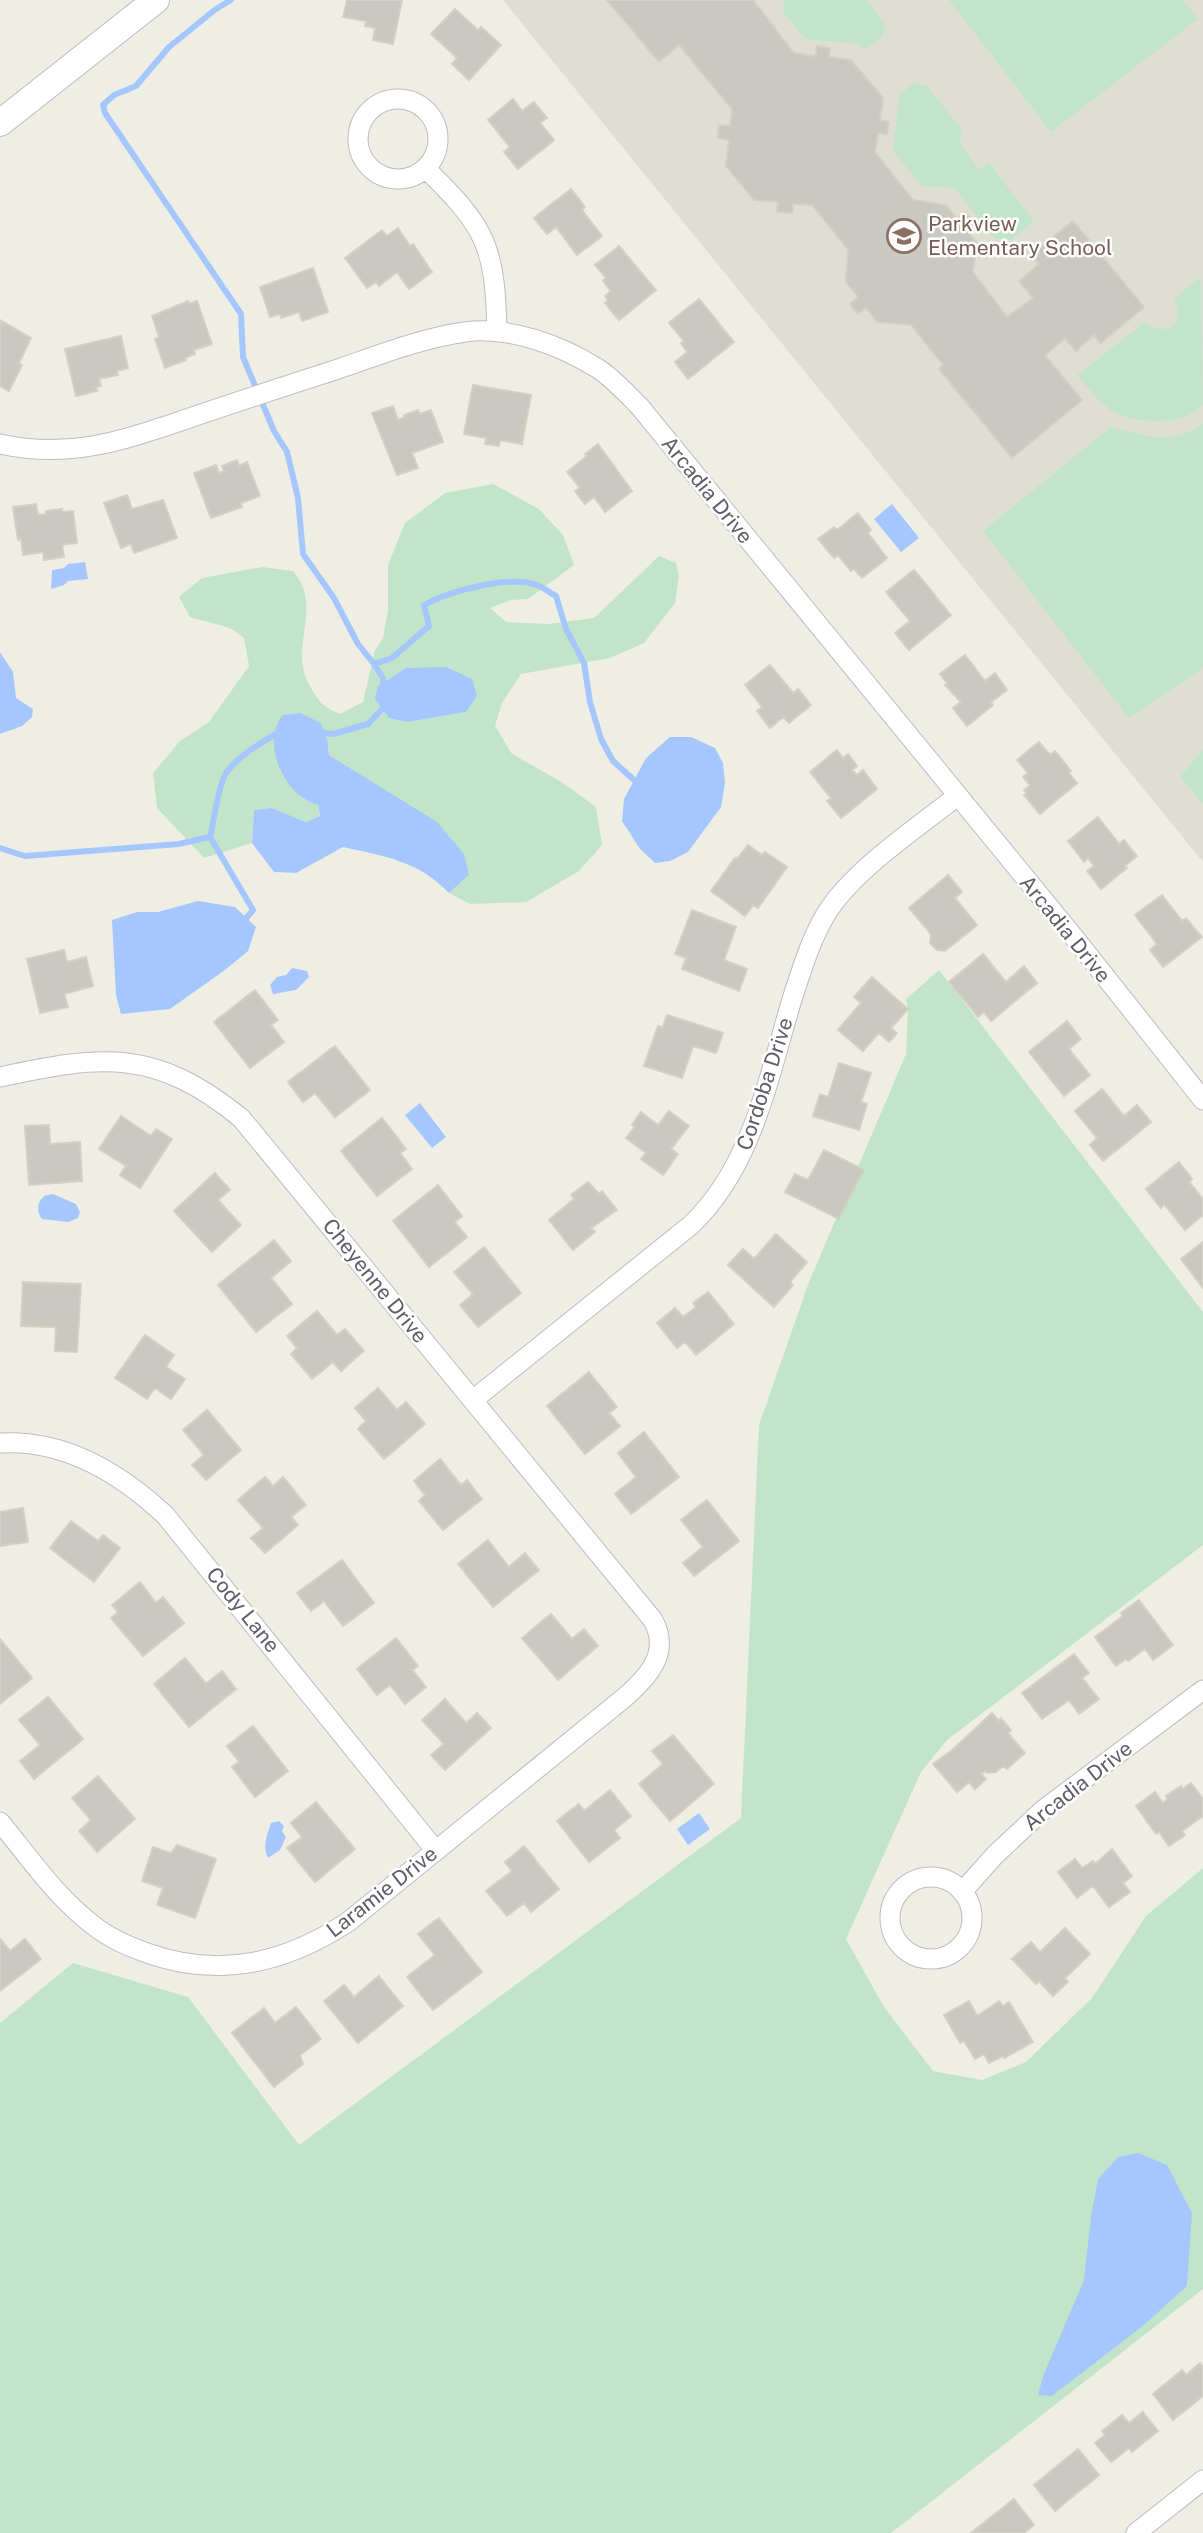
<svg xmlns="http://www.w3.org/2000/svg" width="1203" height="2533" font-family="'Public Sans',sans-serif">
  <rect width="100%" height="100%" fill="#efeee5"/>
  <path fill="#dfded3" d="M503 0H1203V862Z"/>
  <path fill="#c2e5c9" fill-rule="evenodd" d="M784 0H867L885 24 883 36 865 50 859 44 805 39 783 12Z
    M949 0H1183L1198 19 1051 132Z
    M914 83 927 86 962 130 960 143 979 170 989 163 1034 221 1011 240 994 238 955 188 922 186 893 151 899 95Z
    M1201 277 1203 405C1189 417 1177 421 1158 421 1112 420 1106 409 1077 375L1144 323C1168 337 1185 325 1174 298Z
    M1203 423V668L1129 718 983 531 1111 427C1143 435 1175 447 1203 423Z
    M493 484 539 509 563 535 574 565 528 599 511 600 490 608 506 622 548 624 594 618 659 556 676 563 679 576 675 603 644 643 610 658 521 674 502 703 495 726 512 754 560 781 596 807 602 845 579 871 526 902 470 904 449 893 469 875 436 822 329 755 328 742 279 769 302 798 318 805 320 817 306 822 272 808 254 810 252 843 204 858 157 808 153 773 180 741 209 722 249 666 244 638 230 628 190 617 179 597 202 578 262 567 293 571C296 575 300 580 302 585 316 617 290 652 310 686 320 703 322 706 340 714L363 702 375 650 383 638 388 610V565L405 523 445 493ZM477 696 466 712 408 722Z
    M1203 750V804L1180 777Z
    M939 970 1203 1312V1545L947 1740 921 1772 846 1939 884 2007 933 2071 982 2080 1026 2062 1092 1998 1146 1916 1203 1868V2289L891 2533H0V2023L73 1963 188 1997 299 2145 741 1818 759 1425 809 1282 906 1054 908 1009 906 999Z"/>
  <path fill="#a6c7fd" d="M892 504 919 538 901 552 874 519Z
    M85 562 88 579 68 581 64 585 51 589 52 570 64 568 68 564Z
    M0 652 13 672 16 698 33 709 32 717 22 726 0 734Z
    M446 667 472 679 477 696 466 712 408 722 389 718 375 699 378 686 406 668Z
    M300 713 321 723 328 743 329 755 437 822 464 854 469 875 449 893C419 861 384 856 343 847L296 873 274 872 252 843 254 810 272 808 306 822 320 816 318 805C313 803 307 801 303 798 279 781 263 739 283 715Z
    M670 737H691L715 748 723 763 725 783 721 807 688 852 670 861 655 863 640 849 622 821 624 799 646 758Z
    M198 901 235 907 256 927 248 951 225 970 170 1009 121 1014 116 995 112 920 137 912H158Z
    M292 968 307 971 309 977 296 990 273 994 270 985 277 977 286 975Z
    M420 1103 446 1137 432 1148 405 1115Z
    M53 1194 76 1204 80 1212 78 1218 68 1222 42 1219C36 1211 37 1203 44 1196Z
    M699 1813 710 1829 688 1845 677 1829Z
    M279 1821 284 1826 282 1831 286 1837 280 1850 268 1858C262 1845 267 1836 271 1823Z
    M1138 2153 1167 2165 1192 2213 1187 2286 1144 2325 1052 2396 1038 2395 1043 2376 1084 2280 1091 2216 1098 2179 1118 2157Z"/>
  <g fill="none" stroke-linecap="round" stroke-linejoin="round">
    <path stroke="#a6c7fd" stroke-width="6" d="M231 0 216 9 169 47 136 86 114 95 103 105 105 113 241 314 243 357 274 431 287 452 298 498 303 554 334 598 358 644 374 664 383 678V691
      M374 664 392 658 429 626 424 605C449 591 509 575 537 585 543 587 550 593 556 596L566 629 584 663 590 702 601 739 613 761 634 780
      M318 732 333 734 368 724 384 707V701
      M0 848 25 856 179 844 210 837
      M243 922 253 910 210 837C214 821 218 786 226 773 239 755 261 743 279 732H283"/>
  </g>
  <path fill="#c9c9c1" stroke="#d3d1c3" stroke-width="2" d="M347 0H402L393 44 373 40 375 28 365 26 366 21 343 17Z
    M607 0H753L794 53 816 56 817 46 830 48 829 57 851 60 883 98 880 120 889 122 887 134 878 133 875 152 913 200 946 205 957 219 965 212 973 222 965 228 977 243 973 272 1007 317 1033 298 1019 281 1039 264 1031 255 1073 221 1144 307 1101 343 1094 335 1076 351 1065 338 1045 355 1082 400 1012 458 939 369 943 365 911 325 877 322 866 307 858 314 850 304 858 297 846 282 848 250 812 205 793 204 792 213 777 212 778 202 754 200 726 166 729 140 718 138 719 125 730 126 732 109 679 45 659 62Z
    M455 9 478 30 481 27 501 45 469 80 452 64 457 58 431 34Z
    M513 99 522 111 534 102 547 118 540 123 554 140 518 169 504 152 510 147 488 120Z
    M571 189 585 207 582 210 602 236 577 255 556 227 547 234 534 218Z
    M398 228 410 246 413 244 432 272 409 289 397 272 379 286 376 282 367 288 345 258 382 230 387 236Z
    M619 246 656 290 619 320 605 303 608 300 605 296 611 291 603 281 606 278 595 265Z
    M313 268 328 312 302 321 299 312 281 318 280 314 270 317 260 287Z
    M699 299 734 342 688 379 675 362 687 352 681 343 684 341 669 323Z
    M188 301 189 304 197 301 212 344 194 350 195 354 185 358 186 360 165 368 155 339 159 337 152 316Z
    M0 320 31 338 19 363 22 365 9 391 0 386Z
    M121 336 128 368 117 371 118 375 99 379 101 386 96 387 97 391 76 396 65 349Z
    M473 385 531 395 522 444 500 440 499 446 485 444 486 438 464 434Z
    M393 406 398 420 405 417 404 415 418 410 420 414 431 410 443 442 412 453 418 468 397 475 372 413Z
    M598 444 632 491 605 512 594 497 585 504 575 491 580 488 567 472 587 456 585 454Z
    M237 460 239 466 247 462 260 496 241 503 242 507 211 518 194 473 216 465 219 473 224 471 222 466Z
    M127 495 132 509 163 500 177 538 134 553 131 544 121 548 104 503Z
    M36 504 38 515 46 514V511L62 509V512L73 511 77 543 62 545 64 557 44 560 43 552 23 555 21 539 18 540 13 507Z
    M858 513 871 530 868 533 887 558 862 578 854 569 851 571 838 555 834 558 818 539 834 527 837 530Z
    M914 570 951 615 909 650 895 633 910 621 886 592Z
    M965 655 985 681 995 673 1007 690 991 702 993 705 967 726 953 708 961 702 945 685 947 683 940 674Z
    M770 665 793 693 798 689 811 705 789 723 783 717 770 728 757 711 762 707 745 685Z
    M1039 742 1050 755 1055 751 1071 771 1069 773 1077 783 1040 814 1024 795 1027 793 1024 790 1030 785 1023 777 1028 773 1017 760Z
    M837 750 843 758 848 754 857 766 852 770 857 775 863 770 877 789 841 818 827 801 831 798 810 772Z
    M1098 817 1119 844 1124 840 1137 856 1125 866 1127 868 1101 889 1087 871 1094 866 1088 858 1084 862 1068 841Z
    M748 845 762 855 765 852 787 867 758 908 753 905 745 916 711 891 735 858 737 859Z
    M948 875 962 892 955 898 977 925 945 951 937 950 930 943 931 934 909 908Z
    M1162 895 1182 921 1186 918 1202 937 1163 967 1150 950 1157 944 1135 915Z
    M692 910 736 927 724 960 747 969 739 991 682 969 686 958 675 954Z
    M64 950 67 962 86 957 93 986 64 994 68 1007 40 1013 27 959Z
    M983 954 1006 982 1024 966 1037 983 991 1021 984 1012 978 1017 949 982Z
    M872 977 908 1009 891 1028 897 1033 889 1042 879 1033 863 1051 838 1030 861 1003 854 997Z
    M255 990 278 1020 271 1025 284 1042 250 1068 214 1022Z
    M667 1015 723 1033 716 1053 693 1046 682 1078 644 1066 658 1026 663 1027Z
    M1067 1021 1081 1039 1069 1049 1090 1075 1064 1096 1029 1052Z
    M335 1046 370 1090 335 1117 315 1093 303 1102 288 1082Z
    M839 1063 871 1073 861 1102 867 1104 859 1130 813 1116 820 1094 828 1097Z
    M1102 1089 1124 1116 1137 1105 1151 1122 1103 1161 1090 1145 1097 1138 1075 1111Z
    M669 1111 689 1126 671 1149 678 1154 663 1175 641 1159 646 1153 626 1138 635 1127 632 1125 641 1112 658 1125Z
    M121 1116 151 1136 156 1129 172 1139 140 1188 120 1175 126 1166 99 1149Z
    M382 1118 406 1149 400 1153 412 1169 377 1196 341 1151Z
    M49 1125 50 1144 80 1142 82 1181 29 1185 25 1126Z
    M824 1150 864 1170 839 1219 785 1192 795 1174 808 1180Z
    M1179 1162 1192 1179 1189 1182 1203 1199V1215L1185 1230 1164 1204 1161 1208 1146 1189Z
    M215 1173 230 1190 218 1200 241 1225 212 1252 174 1211Z
    M588 1182 599 1194 602 1191 617 1210 591 1228 595 1232 573 1250 549 1220 574 1199 571 1195Z
    M438 1185 462 1216 455 1222 467 1237 429 1267 393 1221Z
    M776 1234 807 1262 790 1282 793 1285 774 1307 728 1265 743 1249 754 1259Z
    M274 1240 291 1261 271 1278 292 1304 256 1332 218 1285Z
    M1203 1242V1288L1181 1259Z
    M484 1247 521 1293 478 1327 460 1305 473 1294 454 1272Z
    M23 1282 81 1284 77 1352 55 1351 56 1327 21 1326Z
    M708 1292 734 1324 696 1355 685 1342 677 1348 657 1323 675 1308 683 1317 696 1307 693 1303Z
    M317 1311 337 1335 345 1329 364 1351 341 1371 333 1362 312 1379 291 1354 297 1348 287 1336Z
    M145 1335 174 1355 166 1367 185 1379 171 1399 155 1388 147 1399 115 1378Z
    M589 1372 617 1407 609 1413 620 1426 585 1454 547 1406Z
    M378 1388 397 1410 406 1402 425 1424 384 1459 358 1429 366 1421 355 1408Z
    M207 1410 241 1450 206 1480 192 1465 204 1455 183 1430Z
    M644 1432 679 1477 631 1514 615 1494 636 1477 618 1453Z
    M440 1459 461 1485 467 1480 482 1499 443 1530 419 1501 425 1495 414 1481Z
    M265 1477 273 1486 283 1477 306 1505 291 1517 298 1525 265 1553 251 1538 263 1528 238 1500Z
    M707 1500 739 1541 694 1576 683 1563 703 1547 681 1520Z
    M23 1508 28 1542 0 1546V1512Z
    M71 1521 98 1541 103 1535 120 1548 94 1582 50 1548Z
    M488 1540 509 1567 525 1553 539 1570 493 1607 458 1564Z
    M342 1560 374 1603 343 1626 324 1601 311 1611 297 1593Z
    M140 1582 156 1603 163 1597 184 1623 143 1656 111 1618 118 1612 112 1605Z
    M1139 1600 1173 1645 1153 1660 1145 1649 1128 1661 1126 1659 1116 1666 1095 1637 1123 1616 1121 1613Z
    M551 1614 572 1639 584 1629 598 1646 558 1680 522 1638Z
    M396 1638 418 1666 412 1670 426 1687 405 1704 390 1685 377 1695 357 1669Z
    M0 1639 32 1678 0 1704Z
    M1074 1654 1089 1673 1082 1678 1099 1699 1079 1714 1069 1700 1042 1719 1022 1693Z
    M185 1658 206 1684 222 1671 236 1689 189 1727 154 1684Z
    M48 1697 83 1739 34 1779 20 1761 40 1745 19 1720Z
    M445 1699 466 1723 477 1713 491 1728 445 1770 431 1755 444 1744 422 1720Z
    M992 1713 999 1721 1001 1718 1011 1730 1008 1733 1025 1753 1007 1769 1003 1766 996 1772 987 1773 985 1771 981 1774 986 1779 975 1789 969 1782 957 1792 933 1764 951 1751Z
    M253 1726 288 1771 255 1797 232 1767 239 1762 227 1746Z
    M673 1735 714 1784 670 1821 639 1784 663 1764 652 1751Z
    M98 1776 135 1819 97 1852 79 1831 91 1820 72 1798Z
    M1191 1783 1203 1799V1816L1182 1831 1185 1835 1169 1846 1159 1832 1156 1834 1136 1806 1155 1792 1163 1803 1168 1799 1166 1796 1181 1786 1183 1789Z
    M610 1790 631 1816 614 1830 620 1838 589 1862 557 1821 579 1804 584 1811Z
    M316 1802 355 1849 315 1882 287 1848 302 1837 291 1823Z
    M177 1845 216 1859 195 1918 157 1905 163 1888 142 1881 153 1847 171 1853Z
    M524 1846 559 1889 531 1912 524 1903 507 1916 486 1891 512 1871 505 1862Z
    M1112 1849 1132 1876 1123 1883 1130 1892 1109 1907 1093 1886 1077 1898 1058 1872 1075 1859 1082 1868 1093 1861 1095 1864Z
    M439 1918 482 1972 433 2010 407 1977 435 1955 418 1934Z
    M1065 1928 1090 1954 1065 1978 1068 1982 1053 1996 1039 1981 1036 1984 1012 1959 1031 1942 1040 1952Z
    M0 1939 10 1951 25 1939 41 1959 0 1991Z
    M379 1976 403 2006 358 2043 324 2001 344 1985 354 1997Z
    M969 2001 977 2016 999 2001 1003 2006 1009 2002 1033 2042 1004 2058 1003 2056 989 2063 984 2054 975 2059 964 2041 960 2043 944 2015Z
    M296 2007 321 2039 300 2055 303 2064 274 2087 232 2033 264 2008 275 2023Z
    M1200 2363 1203 2367V2396L1173 2420 1153 2394 1182 2370 1186 2375Z
    M1143 2412 1158 2431 1132 2452 1129 2448 1111 2462 1095 2443 1105 2435 1102 2431 1122 2415 1129 2423Z
    M1078 2449 1099 2475 1055 2511 1034 2485Z
    M1014 2499 1034 2525 1024 2533H971Z"/>
  <g fill="none" stroke-linecap="round" stroke-linejoin="round">
    <g stroke="#bcbdc3" stroke-width="21">
      <path id="street" d="M358 139a40 40 0 1 1 80 0a40 40 0 1 1-80 0Z
        M426 169C487 228 495 247 497 332
        M0 444C67 459 118 442 181 421 233 403 286 386 338 369 379 355 422 338 465 332 509 326 560 345 597 368 613 378 626 393 640 407L1077 941 1203 1100
        M0 1077C102 1055 155 1048 241 1118L653 1620C671 1653 648 1677 624 1698L348 1922C287 1962 222 1979 150 1954 130 1947 110 1939 93 1925 56 1897 29 1857 0 1822
        M473 1400 691 1225C754 1165 769 1073 794 993 803 966 811 939 826 914 853 870 916 829 957 796
        M0 1443C65 1439 120 1473 165 1515L436 1851
        M890 1918a41 41 0 1 1 82 0a41 41 0 1 1-82 0Z
        M962 1892 995 1855 1043 1810 1203 1690
        M1136 2533 1203 2480"/>
    </g>
    <g stroke="#babcc2" stroke-width="28">
      <path id="secondary" d="M0 123 156 0"/>
    </g>
    <use href="#street" stroke="#fff" stroke-width="19"/>
    <use href="#secondary" stroke="#fff" stroke-width="26"/>
  </g>
  <defs>
    <g id="school-ring" transform="scale(1.75)"><circle r="9.5" fill="#fff" stroke="#8d6e63" stroke-width="1.5"/><path d="M0-5L7-2L0 1L-7-2ZM-4 1L0 2.5L4 1V4Q0 6-4 4Z" fill="#8d6e63"/></g>
  </defs>
  <g fill-rule="evenodd">
    <use href="#school-ring" x="904" y="236"/>
  </g>
  <g text-anchor="middle" stroke-width="5" stroke-linejoin="round" paint-order="stroke">
    <g font-size="21" fill="#785e54" stroke="#fff" text-anchor="start">
      <text x="928" y="231">Parkview<tspan x="928" dy="24">Elementary School</tspan></text>
    </g>
    <g font-size="21" fill="#5c5f65" stroke="#fff">
      <text transform="translate(707 490) rotate(51)" y="7">Arcadia Drive</text>
      <text transform="translate(1065 929) rotate(51)" y="7">Arcadia Drive</text>
      <text transform="translate(765 1084) rotate(-72)" y="7">Cordoba Drive</text>
      <text transform="translate(375 1281) rotate(51)" y="7">Cheyenne Drive</text>
      <text transform="translate(243 1610) rotate(51)" y="7">Cody Lane</text>
      <text transform="translate(1078 1786) rotate(-38)" y="7">Arcadia Drive</text>
      <text transform="translate(382 1892) rotate(-38)" y="7">Laramie Drive</text>
    </g>
  </g>
</svg>
